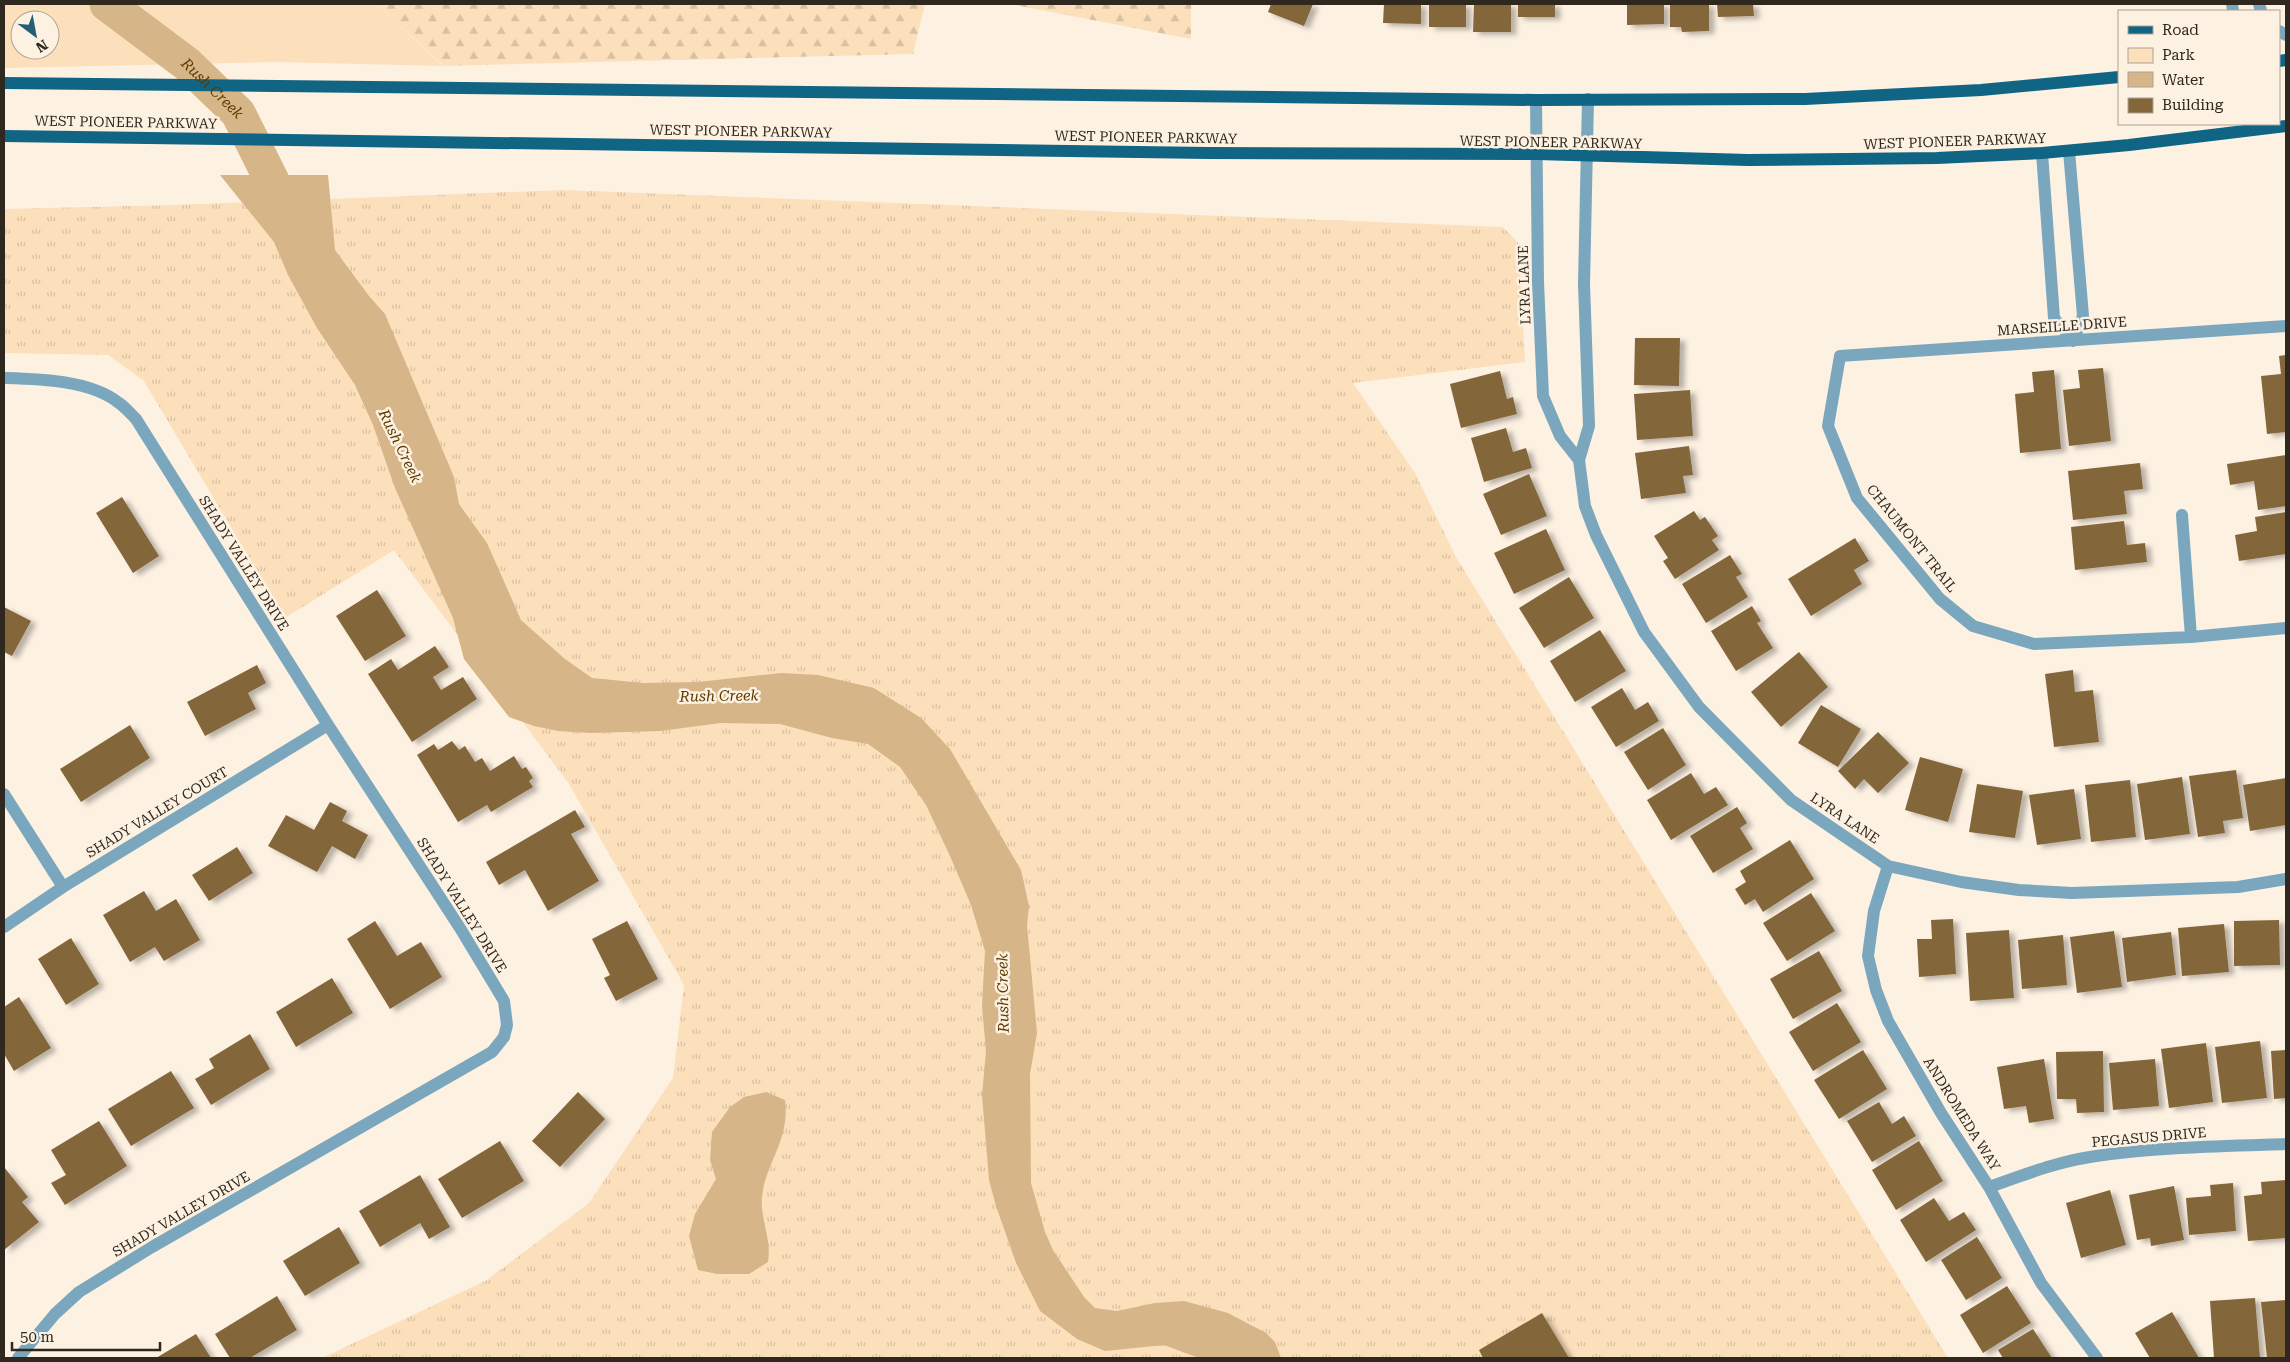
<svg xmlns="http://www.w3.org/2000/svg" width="2290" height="1362" font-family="'Roboto Serif',serif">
  <defs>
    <pattern id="grass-tufts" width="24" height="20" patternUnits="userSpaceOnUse" patternTransform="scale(1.25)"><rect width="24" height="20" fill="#fce0bc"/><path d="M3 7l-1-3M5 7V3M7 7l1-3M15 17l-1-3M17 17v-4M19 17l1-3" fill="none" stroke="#d8c0a1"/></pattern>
    <pattern id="forest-firs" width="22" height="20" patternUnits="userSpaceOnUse" patternTransform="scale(1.25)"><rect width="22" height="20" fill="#fce0bc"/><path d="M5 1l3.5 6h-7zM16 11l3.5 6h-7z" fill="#d8c0a1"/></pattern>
    <filter id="shadow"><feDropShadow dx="5.5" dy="3" stdDeviation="2.5" flood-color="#0004"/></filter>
  </defs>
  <rect width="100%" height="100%" fill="#fdf1e2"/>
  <path fill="url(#grass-tufts)" d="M565 190 1503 227 1519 244 1525 362 1353 383 1415 473 1456 557 1948 1358H322L487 1280 589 1203 673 1078 684 985 569 784 394 550 285 618 144 381 108 355 4 353V209L174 205Z"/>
  <path fill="url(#forest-firs)" d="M376 4H925L913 54 444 66Z
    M1009 4H1191V39Z"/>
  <path fill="#fce0bc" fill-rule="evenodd" d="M4 4H376L443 66 277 62 4 68ZM20 20H50V50H20Z"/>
  <path fill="#d6b588" d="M220 175H328L335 250 369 296 385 314 454 477 459 504 487 543 521 620 565 659 592 678 643 683 698 682 781 673 818 675 874 688 921 718 950 749 1021 870 1029 906 1027 925 1037 1033 1030 1074 1031 1183 1045 1232 1053 1250 1084 1297 1095 1308 1117 1311 1155 1303 1184 1301 1228 1313 1266 1333 1275 1342 1281 1358H1199L1164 1345 1105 1351 1077 1339 1040 1311 1016 1263 996 1206 989 1180 982 1095 986 1051 982 1006 985 951 971 905 950 856 926 805 900 767 868 744 832 738 780 724 721 723 660 731 590 733 558 731 534 726 509 717 464 659 453 618 395 488 373 425 355 385 317 328 288 275 274 242Z
    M766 1092 785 1100C790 1141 766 1161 762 1197 760 1219 772 1240 768 1262L749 1274H717L698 1270 689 1236 695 1214 716 1179 710 1160 712 1132 730 1107 744 1097Z"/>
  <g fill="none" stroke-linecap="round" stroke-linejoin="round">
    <path stroke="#d6b588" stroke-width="35" id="s1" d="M107 4 187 64 238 113 291 219"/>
  </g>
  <path fill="#84663b" filter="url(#shadow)" d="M1271 4H1313L1304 26 1268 12Z
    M1384 4H1421V24L1383 23Z
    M1429 4H1466V27H1429Z
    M1474 4H1511V32H1473Z
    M1518 4H1555V17H1518Z
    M1627 4H1664V24L1627 25Z
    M1670 4H1709V31L1682 32 1681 27H1670Z
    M1717 4H1753L1754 16 1718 17Z
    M1635 338H1680L1679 386 1634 385Z
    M2286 355V432L2267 434 2261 376 2281 374 2279 356Z
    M2103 368 2111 441 2069 446 2063 390 2080 388 2078 370Z
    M2054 370 2061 449 2020 453 2015 394 2034 392 2032 372Z
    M1500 371 1507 399 1513 397 1517 414 1461 428 1450 384Z
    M1690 390 1693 436 1637 440 1634 394Z
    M1506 428 1513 452 1526 448 1532 468 1484 482 1471 438Z
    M1689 446 1693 475 1683 476 1686 493 1641 499 1635 453Z
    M2286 455V506L2258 510 2254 481 2230 485 2227 464Z
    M2140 463 2143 489 2124 491 2127 514 2073 520 2068 471Z
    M1529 474 1547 516 1501 535 1483 494Z
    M122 497 159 556 133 573 96 513Z
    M1694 511 1700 520 1705 517 1718 536 1712 540 1719 550 1675 579 1663 561 1668 558 1654 536Z
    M2286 512V554L2239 561 2235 535 2257 531 2255 517Z
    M2124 521 2127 545 2145 543 2147 562 2075 570 2071 527Z
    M1546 529 1565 570 1514 594 1494 553Z
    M1855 538 1869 561 1854 570 1862 584 1811 616 1788 579Z
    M1730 555 1742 574 1736 577 1748 597 1706 623 1682 584Z
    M1569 577 1594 618 1544 648 1519 608Z
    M377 590 406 636 365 661 336 616Z
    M1752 606 1761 621 1757 623 1773 648 1736 671 1711 631Z
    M4 607 31 621 12 656 4 652Z
    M1600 630 1626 671 1575 702 1550 661Z
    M435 646 449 667 433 677 441 690 463 677 477 699 412 742 368 674 391 659 398 670Z
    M1799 652 1828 687 1781 727 1751 692Z
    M257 665 266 683 248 693 256 709 205 736 187 702Z
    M2073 670 2075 692 2093 690 2099 742 2054 747 2045 674Z
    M1622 688 1635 710 1648 702 1659 721 1616 747 1591 707Z
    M1821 705 1861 729 1838 767 1798 743Z
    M130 725 150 758 81 802 60 769Z
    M1663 728 1686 765 1648 790 1624 752Z
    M1878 732 1909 763 1878 793 1864 779 1855 789 1838 771Z
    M452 741 459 750 465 746 475 762 482 758 490 771 514 756 522 769 526 767 533 778 529 781 533 787 491 812 487 805 458 822 417 755 434 744 438 750Z
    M1920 757 1963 769 1948 822 1905 810Z
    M2236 770 2243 818 2223 821 2225 833 2198 837 2189 776Z
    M1691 773 1704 794 1716 787 1728 805 1671 840 1647 800Z
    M2182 777 2190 834 2145 840 2137 784Z
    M2286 778V825L2250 831 2243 785Z
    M2130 780 2136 837 2091 842 2085 785Z
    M1977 784 2023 791 2015 838 1969 832Z
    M2074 789 2081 839 2037 845 2029 795Z
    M330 802 347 811 342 821 368 835 355 859 332 846 317 872 268 846 286 815 314 830Z
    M1737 807 1747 823 1740 828 1753 849 1713 873 1690 836Z
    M575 810 585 827 571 834 599 881 548 911 525 870 499 885 486 862Z
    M1790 840 1814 879 1763 912 1755 899 1745 905 1735 889 1746 882 1740 871Z
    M237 847 253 873 209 901 192 875Z
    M144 891 156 911 176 899 200 940 164 961 155 947 130 962 103 915Z
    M1811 893 1835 931 1787 961 1763 923Z
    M1953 919 1956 974 1919 977 1917 939H1932L1931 920Z
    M2279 920 2280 965 2234 966V921Z
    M375 921 397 956 421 942 442 977 390 1009 347 939Z
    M627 921 658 979 616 1001 604 978 610 975 592 939Z
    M2224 924 2229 972 2182 976 2178 928Z
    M2009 930 2014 998 1970 1001 1966 933Z
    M2114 931 2122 987 2077 993 2070 937Z
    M2171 932 2176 975 2127 982 2122 938Z
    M2063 935 2067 985 2022 989 2018 940Z
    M71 938 99 984 66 1005 38 959Z
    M1819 951 1842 991 1793 1019 1770 979Z
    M332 978 353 1013 296 1047 276 1012Z
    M19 997 51 1048 14 1071 4 1054V1007Z
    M1837 1003 1861 1042 1813 1071 1789 1032Z
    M250 1034 270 1069 211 1105 195 1079 214 1068 209 1059Z
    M2260 1041 2267 1098 2222 1103 2215 1047Z
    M2206 1043 2213 1102 2169 1108 2161 1049Z
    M1863 1050 1887 1089 1839 1119 1814 1080Z
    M2286 1050V1098L2274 1099 2271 1051Z
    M2103 1051 2104 1112 2077 1113 2076 1099H2057L2056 1052Z
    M2044 1059 2054 1119 2029 1123 2026 1106 2004 1109 1997 1067Z
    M2155 1059 2159 1106 2113 1110 2109 1063Z
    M171 1071 194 1108 131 1146 108 1109Z
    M578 1092 605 1119 560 1167 532 1141Z
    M1879 1102 1892 1124 1904 1116 1916 1136 1872 1162 1847 1121Z
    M99 1121 127 1166 65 1205 51 1183 66 1175 51 1150Z
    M500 1141 524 1181 462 1218 438 1179Z
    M1919 1141 1943 1181 1896 1210 1872 1170Z
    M4 1167 28 1197 22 1202 39 1222 4 1250Z
    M420 1175 450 1227 429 1239 420 1223 380 1247 359 1211Z
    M2286 1180V1238L2248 1241 2244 1196 2262 1194 2261 1182Z
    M2233 1183 2236 1231 2189 1235 2186 1198 2211 1196 2210 1185Z
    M2174 1186 2184 1240 2151 1246 2150 1238 2137 1240 2129 1195Z
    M2110 1190 2126 1245 2081 1258 2066 1203Z
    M1934 1198 1949 1221 1964 1212 1976 1230 1926 1262 1900 1220Z
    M339 1227 360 1263 305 1296 283 1261Z
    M1977 1237 2002 1278 1966 1300 1941 1260Z
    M2007 1286 2031 1323 1983 1353 1960 1315Z
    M277 1296 297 1330 250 1358H230L215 1334Z
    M2255 1298 2260 1358H2214L2210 1301Z
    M2286 1300V1357L2267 1358 2261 1302Z
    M2172 1312 2199 1358H2150L2135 1333Z
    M1542 1313 1569 1358H1483L1479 1350Z
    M2033 1329 2052 1358H2003L1998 1350Z
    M196 1334 211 1358H156Z"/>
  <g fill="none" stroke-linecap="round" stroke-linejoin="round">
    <path stroke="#7aa7be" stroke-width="12" d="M2232 4 2233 11
      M2259 4 2261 11
      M2279 31 2286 35
      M1588 99 1584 284 1589 426 1579 460 1585 506 1596 535 1644 632 1699 707 1791 800 1888 866 1961 882 2019 890 2072 893 2238 887 2286 879
      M1536 100 1538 282 1543 396 1560 436 1579 460
      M2042 153 2054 318 2073 341 2083 316 2069 151
      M2286 326 1840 356 1828 426 1857 498 1940 599 1973 626 2034 644 2191 637 2286 628
      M4 378C39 379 90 380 119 403 125 407 131 414 136 419L328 725 460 928 504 1001 507 1025 504 1037 492 1052 152 1247 79 1292 55 1314 18 1358
      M2182 515 2191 637
      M4 794 63 887
      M1888 866 1874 911 1868 956 1876 990 1888 1021 1941 1113 1989 1187 2041 1283 2097 1358
      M4 927 63 887 328 725
      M1989 1187C2024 1175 2059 1161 2096 1156 2159 1147 2223 1146 2286 1144"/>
    <path stroke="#106484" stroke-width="12" d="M2279 61 2286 60
      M4 83 1536 100 1805 99 1981 90 2119 77
      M4 136 1208 153 1537 154 1748 160 1937 158 2042 153 2129 145 2286 126"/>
  </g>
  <g text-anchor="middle" stroke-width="5" stroke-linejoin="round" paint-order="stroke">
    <g font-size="14" fill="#2f281f" stroke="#fdf1e2">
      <text transform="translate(126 122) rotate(1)" y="5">WEST PIONEER PARKWAY</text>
      <text transform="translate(741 131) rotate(1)" y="5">WEST PIONEER PARKWAY</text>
      <text transform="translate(1146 137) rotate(1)" y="5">WEST PIONEER PARKWAY</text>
      <text transform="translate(1955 141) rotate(-2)" y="5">WEST PIONEER PARKWAY</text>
      <text transform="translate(1551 142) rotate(1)" y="5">WEST PIONEER PARKWAY</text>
      <text transform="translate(1524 285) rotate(-92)" y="5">LYRA LANE</text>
      <text transform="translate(2062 326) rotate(-4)" y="5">MARSEILLE DRIVE</text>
      <text transform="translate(1912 538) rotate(51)" y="5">CHAUMONT TRAIL</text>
      <text transform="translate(244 563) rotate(58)" y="5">SHADY VALLEY DRIVE</text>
      <text transform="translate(157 812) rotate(-31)" y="5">SHADY VALLEY COURT</text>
      <text transform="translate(1845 818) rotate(34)" y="5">LYRA LANE</text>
      <text transform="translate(462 905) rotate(58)" y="5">SHADY VALLEY DRIVE</text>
      <text transform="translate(1962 1114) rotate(58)" y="5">ANDROMEDA WAY</text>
      <text transform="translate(2149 1137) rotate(-5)" y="5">PEGASUS DRIVE</text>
      <text transform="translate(181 1214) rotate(-30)" y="5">SHADY VALLEY DRIVE</text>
    </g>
    <g font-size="15" font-style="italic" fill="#5c3b00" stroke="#fdf1e2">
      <text dy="5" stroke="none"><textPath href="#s1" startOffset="135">Rush Creek</textPath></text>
      <text transform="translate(400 446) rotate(64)" y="5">Rush Creek</text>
      <text transform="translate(719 696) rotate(-1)" y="5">Rush Creek</text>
      <text transform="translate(1003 993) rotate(-91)" y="5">Rush Creek</text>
    </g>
  </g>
  <rect width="2290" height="1362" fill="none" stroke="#2f281f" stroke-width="10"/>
  <rect x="2118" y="10" width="162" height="115" fill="#fdf1e2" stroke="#aba194"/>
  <rect x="2128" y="26" width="25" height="8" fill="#106484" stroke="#aba194"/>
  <text x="2162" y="35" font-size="15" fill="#2f281f">Road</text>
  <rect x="2128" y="48" width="25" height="15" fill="#fce0bc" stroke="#aba194"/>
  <text x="2162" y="60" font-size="15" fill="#2f281f">Park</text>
  <rect x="2128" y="72" width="25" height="15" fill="#d6b588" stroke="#aba194"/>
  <text x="2162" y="85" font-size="15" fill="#2f281f">Water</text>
  <rect x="2128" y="98" width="25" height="15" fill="#84663b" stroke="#aba194"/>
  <text x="2162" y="110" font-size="15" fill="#2f281f">Building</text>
  <g transform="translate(35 35) rotate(148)"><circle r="24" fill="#fdf1e2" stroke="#aba194"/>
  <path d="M0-4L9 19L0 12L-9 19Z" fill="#255e78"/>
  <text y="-8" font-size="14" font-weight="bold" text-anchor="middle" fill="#2f281f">N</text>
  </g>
  <path d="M12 1342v8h148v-8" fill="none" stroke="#2f281f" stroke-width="2.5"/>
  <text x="20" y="1342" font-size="15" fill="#2f281f" stroke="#fdf1e2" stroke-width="4" paint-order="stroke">50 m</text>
</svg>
